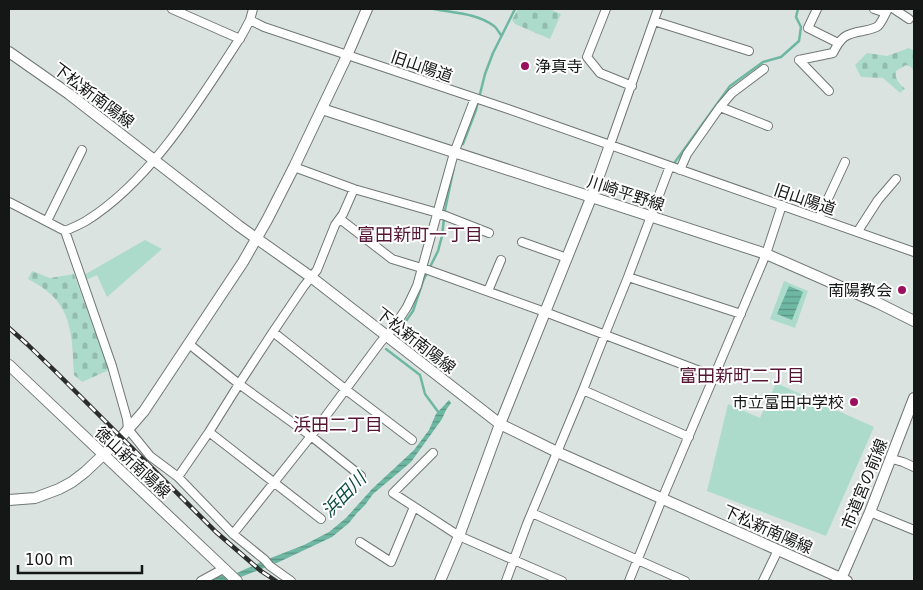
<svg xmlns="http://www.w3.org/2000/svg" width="923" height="590" font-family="'DejaVu Sans','Noto Sans JP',sans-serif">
  <defs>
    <pattern id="cemetery-stones" width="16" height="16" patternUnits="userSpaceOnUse" patternTransform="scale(1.25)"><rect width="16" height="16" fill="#acdbcc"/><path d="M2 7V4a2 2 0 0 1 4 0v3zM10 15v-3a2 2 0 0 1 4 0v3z" fill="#93bbae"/></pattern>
    <pattern id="water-rules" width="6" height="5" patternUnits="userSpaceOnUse" patternTransform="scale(1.25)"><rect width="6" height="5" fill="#6eb7a2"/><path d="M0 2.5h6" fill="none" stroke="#599483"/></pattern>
  </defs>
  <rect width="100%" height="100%" fill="#dbe3e0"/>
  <path fill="#acdbcc" d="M145 240 162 249 107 297 97 275 86 280 84 275Z
    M784 281 808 291 795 328 770 319Z
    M776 383 874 427 826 536 707 491 728 404 760 418Z"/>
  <path fill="url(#cemetery-stones)" d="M518 9H550L561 14 550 39 515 24 512 20Z
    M909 48 914 51V71L911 67 906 65 896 71C894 79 900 84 905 89L900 93 883 78 861 77 855 65 867 53 887 56Z
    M32 271 50 278 74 274 109 370 82 382 74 375C72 345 74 313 48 292 43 287 35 283 28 279Z"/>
  <path fill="url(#water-rules)" d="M789 286 803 292 792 320 777 314Z
    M449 400 451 403 446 410 442 419 411 462 373 494 365 505 357 513 349 523 332 537 279 562 231 581H209L218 576 237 573 263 561 304 545 329 532 346 518 372 489 414 450 429 430 436 414Z"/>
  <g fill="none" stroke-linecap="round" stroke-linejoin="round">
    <path stroke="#6eb7a2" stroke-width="2.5" d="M434 9C453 13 477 13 494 26 497 28 499 33 501 35
      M463 144 476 110 485 74 493 53 515 9
      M675 162 730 86 763 62 781 57 799 41 801 27 796 17 798 9
      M399 331 413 311 423 281 438 251 442 236 445 210 454 167
      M386 349 420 375 425 394 439 413"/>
    <g stroke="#707774" stroke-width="10">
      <path id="street" d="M172 9 240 39
        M606 9 587 57 600 73 632 86
        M817 9 808 28 838 43
        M874 9 886 13
        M894 9 909 19
        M250 20 264 27 508 109 914 252
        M654 21 749 51
        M799 60 833 53C841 37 845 34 863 31 867 30 874 29 878 26 882 22 885 14 888 9
        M799 60 829 91
        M720 107 768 126
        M610 145 658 9
        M294 167 354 189 438 213 489 233
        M680 170 687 154 720 107 732 93 764 69
        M9 202 65 231
        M819 218 845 162
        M340 219 392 259 428 270 545 312 713 376
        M47 221 82 150
        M65 231 112 366 127 419 128 429 150 456 178 477 233 534 265 560
        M65 231C72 228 79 225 86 221 152 180 200 99 242 35L250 20 253 9
        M858 231 878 200 896 179
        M522 242 567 258
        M628 277 741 314
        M488 291 501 260
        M273 332 345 389 412 440
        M189 344 239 384 311 436 361 476
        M583 390 689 437
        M209 432 321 519
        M433 453 393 493 459 536 562 581
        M892 459 903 462 914 467
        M178 477 209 432 239 384 273 332 304 286 317 270 335 225 343 214 354 189
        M870 512 914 530
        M532 513 685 581
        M233 534 311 436 380 343 394 327 407 307 417 286 454 153 475 98
        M360 542 391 562 414 507
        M264 559 270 566 291 581
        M201 581 223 569
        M506 581 527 524 583 390 605 334 628 277 670 166
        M629 581 662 499 766 254 782 205
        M763 581 778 550"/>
    </g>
    <g stroke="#707774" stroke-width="12">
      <path id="secondary" d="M9 52 69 94 239 226 311 277 500 424 557 452 778 550 823 570 847 581
        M322 109 766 254 878 303 914 321
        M9 365 237 581
        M9 500 35 498 59 489 72 482 85 472 118 441 144 411 243 262 267 220 294 167 345 60 367 9
        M440 581 459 536 500 424 591 198 610 145
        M840 581 870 512 914 398"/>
    </g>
    <use href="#street" stroke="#fff" stroke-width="8"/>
    <use href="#secondary" stroke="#fff" stroke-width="10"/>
    <g stroke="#2a2d2b" stroke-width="4.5">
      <path id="rail" d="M9 328 27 344 56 372 216 532 261 571 276 581"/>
    </g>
    <use href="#rail" stroke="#fff" stroke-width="2.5" stroke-dasharray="8" stroke-linecap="butt"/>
  </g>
  <g fill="#9b0f5f" stroke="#fff" stroke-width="2">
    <circle cx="525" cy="66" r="5"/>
    <circle cx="902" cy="290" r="5"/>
    <circle cx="854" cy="402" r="5"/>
  </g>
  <g text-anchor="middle" stroke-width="4" stroke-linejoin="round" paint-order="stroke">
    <g font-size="16" fill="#151716" stroke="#fff">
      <text transform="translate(422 66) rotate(19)" y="6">旧山陽道</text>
      <text transform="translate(94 95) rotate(37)" y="6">下松新南陽線</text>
      <text transform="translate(626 193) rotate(18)" y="6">川崎平野線</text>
      <text transform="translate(805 199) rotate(19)" y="6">旧山陽道</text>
      <text transform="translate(416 340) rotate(38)" y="6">下松新南陽線</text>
      <text transform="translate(133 462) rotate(43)" y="6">徳山新南陽線</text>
      <text transform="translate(864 484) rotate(-68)" y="6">市道宮の前線</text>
      <text transform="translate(768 529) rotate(24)" y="6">下松新南陽線</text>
    </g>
    <g font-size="16" fill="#151716" stroke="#fff" text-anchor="end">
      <text x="535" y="72" text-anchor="start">浄真寺</text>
      <text x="892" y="296">南陽教会</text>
      <text x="844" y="408">市立富田中学校</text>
    </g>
    <g font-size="18" fill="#541535" stroke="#fff">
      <text x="420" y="241">富田新町一丁目</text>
      <text x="742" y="382">富田新町二丁目</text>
      <text x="338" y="431">浜田二丁目</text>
    </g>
    <g font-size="18" font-style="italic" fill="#0b4c3e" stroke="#fff">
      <text transform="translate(344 495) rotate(-46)" y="6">浜田川</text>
    </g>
  </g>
  <rect width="923" height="590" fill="none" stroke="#151716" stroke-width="20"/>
  <path d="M18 565v8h124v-8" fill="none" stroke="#151716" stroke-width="2.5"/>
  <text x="25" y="565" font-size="15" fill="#151716" stroke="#ffffff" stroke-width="4" paint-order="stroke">100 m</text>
</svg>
